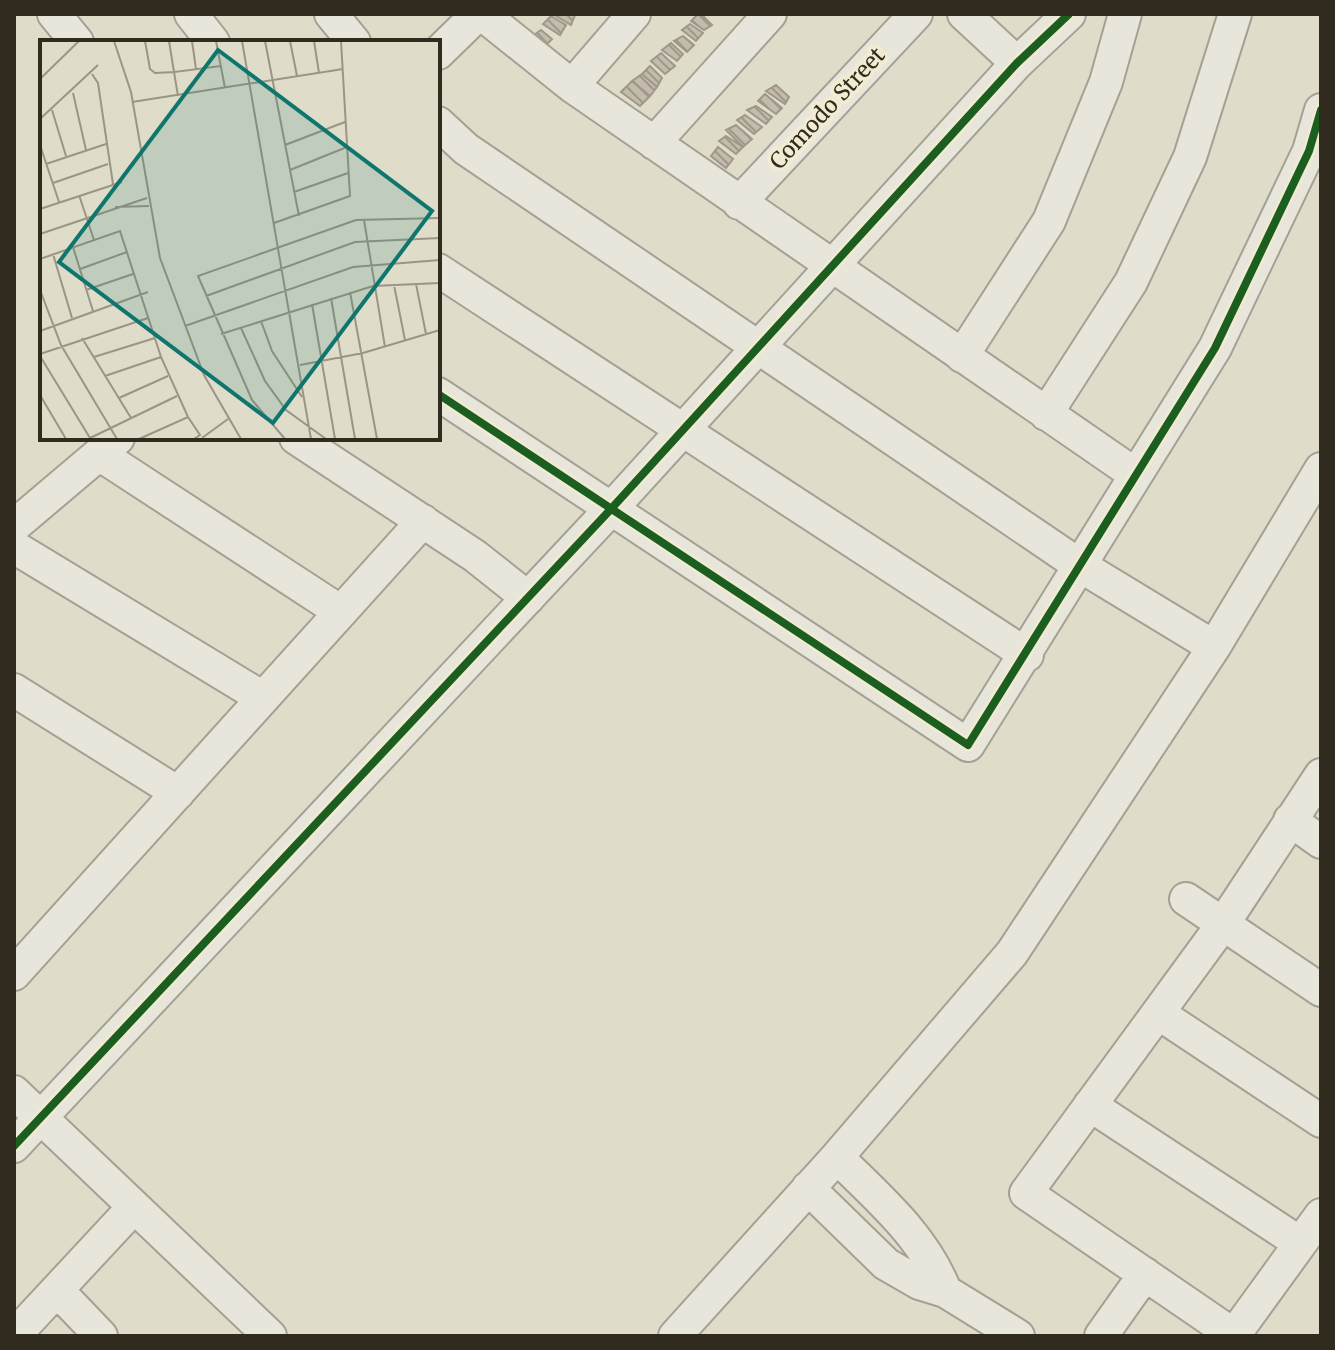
<svg xmlns="http://www.w3.org/2000/svg" width="1335" height="1350" font-family="Merriweather,serif">
  <defs>
    <pattern id="building-back-hatch" width="6" height="6" patternUnits="userSpaceOnUse" patternTransform="scale(2)"><rect width="6" height="6" fill="#c3bbab"/><path d="M-1 5l2 2M0 0l6 6M5-1l2 2" fill="none" stroke="#9f988b"/></pattern>
  </defs>
  <rect width="100%" height="100%" fill="#e0dcca"/>
  <path fill="url(#building-back-hatch)" stroke="#9f988a" stroke-width="2" d="M553 14H572L575 15 571 25Z
    M698 14H701L712 25 704 30 691 21Z
    M551 16 566 25 560 35 543 24Z
    M690 24 703 33 696 41 682 30Z
    M541 30 552 39 544 47 531 37Z
    M683 36 694 45 687 52 674 41Z
    M671 43 683 54 677 61 662 50Z
    M661 53 675 66 665 74 651 61Z
    M650 66 662 78 657 87 642 74Z
    M642 74 657 87 650 96 632 81Z
    M632 81 650 96 640 106 621 92Z
    M776 85 789 97 785 104 766 91Z
    M765 94 782 108 776 114 758 101Z
    M756 106 772 117 766 124 747 110Z
    M745 115 762 127 754 134 737 120Z
    M736 125 752 139 743 147 726 130Z
    M726 136 743 147 736 154 719 141Z
    M718 147 733 159 726 168 711 156Z"/>
  <g fill="none" stroke-linecap="round" stroke-linejoin="round">
    <g stroke="#a4a094" stroke-width="36">
      <path id="minor" d="M54 14 77 42
        M191 14 213 42
        M331 14 354 42
        M482 14 572 86 1136 475
        M964 14 1017 63
        M438 53 478 14
        M572 86 634 14
        M438 123 466 149 1079 565 1214 647
        M654 143 770 14
        M739 203 916 14
        M438 270 1027 655
        M962 356 1049 221 1106 82 1125 14
        M438 394 968 745 1215 348 1309 151 1321 110
        M1046 414 1131 282 1190 157 1235 14
        M296 438 475 556 528 598
        M99 454 341 612
        M14 526 118 438
        M14 547 263 698
        M14 690 178 793
        M1290 820 1321 842
        M1186 899 1321 990
        M14 974 423 521
        M1158 1013 1321 1121
        M14 1092 270 1336
        M1090 1105 1300 1243
        M14 1146 611 509 1017 63 1069 14
        M837 1157C878 1198 924 1236 945 1291
        M808 1188 886 1264 919 1283 945 1291 1018 1336
        M57 1290 101 1336
        M1234 1335 1321 1215
        M14 1336 134 1207
        M675 1336 837 1157 1012 953 1214 647 1321 469
        M1101 1336 1145 1274
        M1235 1336 1026 1193 1223 924 1321 775"/>
    </g>
    <use href="#minor" stroke="#e8e6db" stroke-width="32"/>
    <g stroke="#f0ebd1" stroke-width="13">
      <path id="cycleway" d="M438 394 968 745 1215 348 1309 151 1321 110
        M14 1146 611 509 1017 63 1069 14"/>
    </g>
    <use href="#cycleway" stroke="#1b5e20" stroke-width="8"/>
  </g>
  <g text-anchor="middle" stroke-width="8" stroke-linejoin="round" paint-order="stroke">
    <g font-size="22" fill="#312a1e" stroke="#f0ebd1">
      <text transform="translate(827 108) rotate(-47)" y="8">Comodo Street</text>
    </g>
  </g>
  <g transform="translate(40 40)">
    <rect width="400" height="400" fill="#e0dcca"/>
    <path fill="none" stroke="#9a9585" stroke-width="2" d="M74 1 91 52 120 218 164 335 201 399M105 1 110 29 115 33 134 32 129 1M152 1 156 29M176 1 185 48M202 1 271 399M225 1 259 176M250 1 257 36M274 1 279 33M52 34 58 43 73 144M0 39 39 1M33 53 46 110M138 56 134 32 181 26M92 62 303 29M12 70 26 116M0 79 58 25M0 105 19 162M245 105 305 82M6 124 66 104M250 130 307 107M13 143 68 124M254 152 308 133M39 155 54 200M75 167 109 166M0 169 82 142M324 180 345 307M234 183 310 156 301 1M0 194 107 158M33 207 53 271M13 214 32 278M0 219 80 191 121 317 148 377M40 229 87 212M376 244 386 294M354 245 365 300M0 250 21 305 77 399M46 250 93 234M310 252 337 399M166 256 315 202 400 198M291 258 315 399M272 264 295 399M221 281 232 311 262 357M145 286 313 227 400 220M201 288 225 341 246 370 286 399M0 291 108 252M181 294 333 246 400 243M42 298 91 378M0 314 108 278M0 316 50 398M54 317 115 298M260 325 323 313 400 290M65 336 121 317M0 355 26 399M79 358 128 336M162 398 188 379M48 399 137 356M99 399 148 377 160 395 154 399M245 399 212 360 158 236 316 180 400 178"/>
    <path fill="#0f766e" fill-opacity="0.15" stroke="#0f766e" stroke-width="4" d="M178 10 392 171 233 383 19 222Z"/>
    <rect width="400" height="400" fill="none" stroke="#312a1e" stroke-width="4"/>
  </g>
  <rect width="1335" height="1350" fill="none" stroke="#312a1e" stroke-width="32"/>
</svg>
